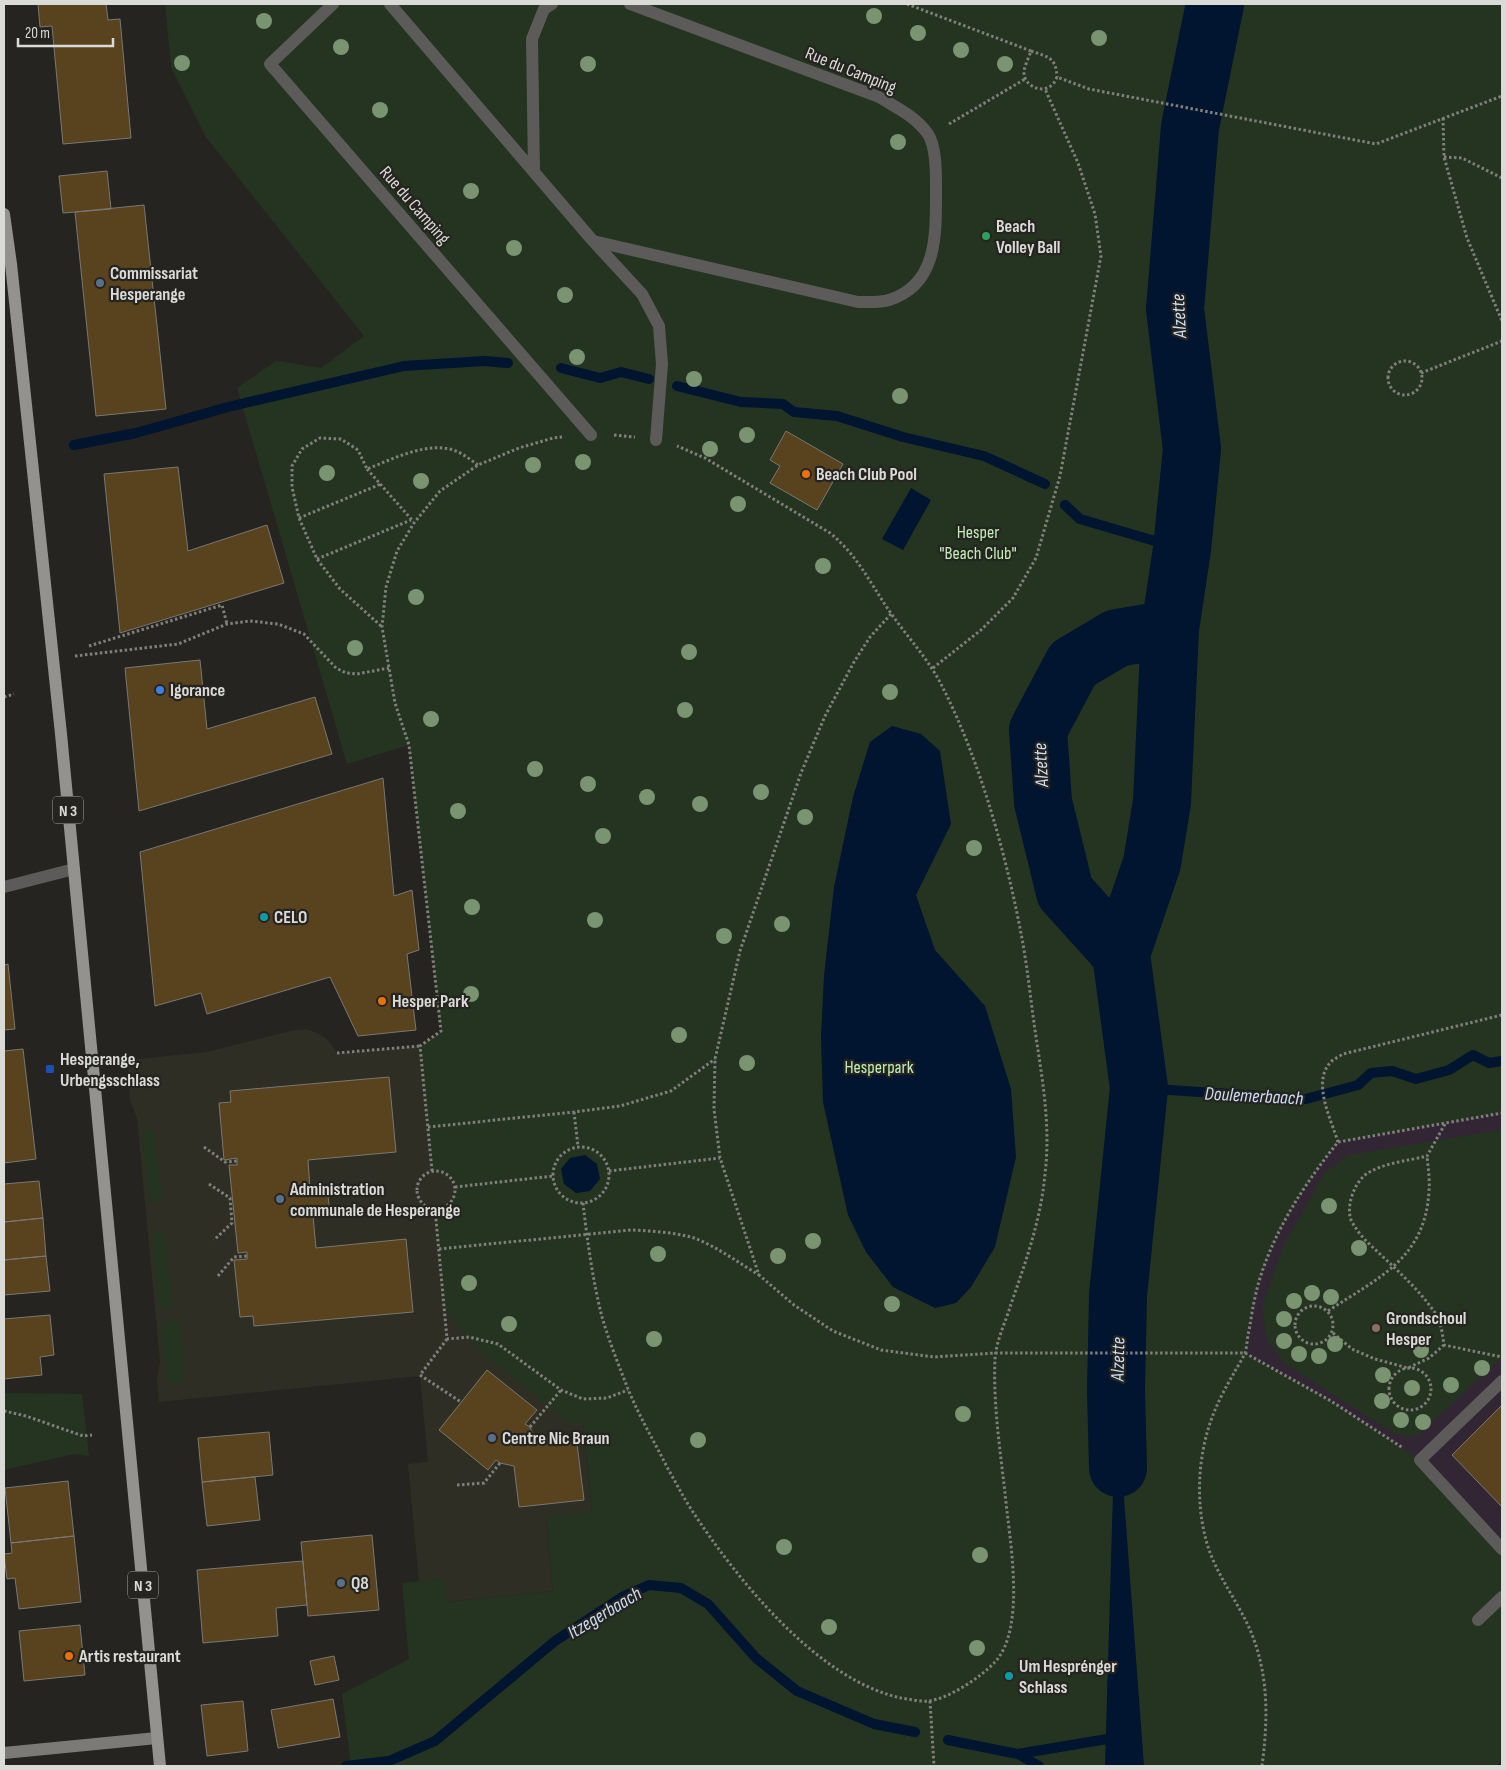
<svg xmlns="http://www.w3.org/2000/svg" width="1506" height="1770" font-family="'Sofia Sans Condensed',sans-serif">
  <rect width="100%" height="100%" fill="#252420"/>
  <path fill="#2f2e24" d="M307 1029 320 1034 330 1042 337 1053 420 1046 432 1171 437 1170 447 1174 451 1178 455 1187V1192L451 1202 442 1208 436 1209 583 1422 592 1512 546 1517 553 1591 446 1602 444 1579 419 1582 408 1464 428 1462 420 1376 159 1402 157 1381 160 1361 137 1118 130 1100 127 1060 207 1052 294 1030Z"/>
  <path fill="#332634" d="M1502 1112V1549L1245 1353 1253 1303 1261 1275 1274 1241 1291 1208 1317 1169 1338 1142Z"/>
  <path fill="#243421" d="M165 4H1193L1175 74 1223 85 1242 4H1502V1112L1338 1142C1306 1182 1278 1225 1261 1274 1252 1299 1249 1327 1245 1353L1331 1401 1420 1460 1502 1549V1760L1496 1766H351L342 1694 409 1659 402 1583 444 1579 447 1602 553 1591 546 1517 592 1511 583 1422 570 1423 483 1354 444 1309 435 1209C464 1205 460 1168 432 1171L420 1046 441 1031 409 745 347 764 237 388 276 361 321 368 364 336 206 137 171 67Z
    M147 1129 152 1130 154 1135 162 1196 161 1200 157 1203 152 1202 149 1197 142 1136 143 1132Z
    M1502 1130V1357L1419 1434 1407 1437 1393 1433 1284 1363 1267 1339 1262 1308 1272 1278 1284 1245 1324 1174 1348 1155Z
    M158 1232 163 1233 165 1238 172 1301 171 1306 166 1309 161 1307 159 1303 152 1239 154 1233Z
    M169 1319 176 1320 180 1325 185 1374 183 1381 177 1384 171 1383 166 1378 161 1327 164 1322Z
    M4 1393 82 1394 89 1456 74 1454 4 1470Z"/>
  <path fill="#011430" d="M1193 4H1242L1223 85 1175 74Z
    M911 488 931 500 903 550 882 539Z
    M892 726 921 734 940 751 951 824 916 895 935 950 985 1006 1011 1089 1016 1157 995 1247 971 1287 956 1303 935 1308 893 1287 866 1252 848 1215 823 1102 821 1037 824 976 834 887 853 797 870 742Z
    M585 1155 597 1164 600 1179 590 1191 576 1193 564 1184 561 1169 570 1158Z
    M1116 1390 1144 1766H1105Z"/>
  <g fill="none" stroke-linecap="round" stroke-linejoin="round">
    <path stroke="#011430" stroke-width="10" d="M561 368 600 378 621 372 649 379
      M677 386 741 402 783 404 794 412 837 416 903 437 984 456 1045 484
      M74 445 136 433 228 407 404 366 484 361 508 363
      M1065 505 1080 519 1182 549
      M1139 1088 1306 1099 1358 1085 1371 1073 1392 1071 1416 1079 1449 1070 1473 1055 1489 1063 1502 1061
      M948 1740 1018 1754 1119 1737
      M1018 1754 1039 1766
      M346 1766 389 1761 435 1741 555 1641 624 1596 649 1585 681 1588 708 1604 756 1658 797 1691 874 1724 915 1732"/>
    <path stroke="#011430" stroke-width="58" d="M1121 954 1065 892 1043 802 1038 730 1073 664 1117 638 1170 629
      M1118 1468 1116 1390 1118 1295 1139 1088 1121 954 1152 863 1162 802 1170 629 1182 549 1192 449 1175 309 1190 127 1215 4"/>
  </g>
  <path fill="#59421e" stroke="#7a7773" d="M38 4H106L108 20 120 19 131 138 63 144 52 26 40 27Z
    M107 171 111 209 63 213 59 176Z
    M144 205 166 409 96 416 75 212Z
    M786 431 843 464 817 510 770 483 780 466 770 460Z
    M178 467 188 551 267 525 284 583 120 633 104 474Z
    M200 660 207 729 315 697 332 754 139 811 125 668Z
    M383 778 394 896 412 890 419 950 407 954 416 1030 358 1036 330 977 207 1014 201 993 155 1006 140 852Z
    M8 964 15 1029 4 1030V965Z
    M23 1049 36 1159 4 1163V1051Z
    M389 1077 396 1152 308 1160 310 1188 327 1186 330 1214 313 1216 316 1248 406 1239 413 1312 254 1326 253 1316 240 1317 234 1260 247 1259V1252L238 1253 229 1165H237V1158L224 1160 219 1103 231 1102 230 1091Z
    M39 1181 43 1218 4 1222V1184Z
    M43 1218 46 1256 4 1260V1222Z
    M46 1256 50 1291 4 1295V1260Z
    M50 1315 54 1355 40 1357 42 1375 4 1379V1319Z
    M487 1370 537 1410 525 1424 530 1427 536 1440 576 1436 584 1500 519 1507 514 1466 500 1463 496 1460 488 1470 439 1430Z
    M1502 1405V1507L1452 1455Z
    M269 1432 273 1475 202 1482 198 1438Z
    M255 1477 260 1520 207 1526 202 1482Z
    M68 1481 74 1536 11 1543 5 1488Z
    M372 1535 379 1610 308 1616 301 1542Z
    M74 1536 81 1602 19 1609 15 1578 7 1579 4 1554 12 1553 11 1543Z
    M303 1561 307 1605 276 1608 278 1636 203 1643 197 1570Z
    M80 1625 85 1675 24 1681 19 1631Z
    M334 1656 339 1680 315 1685 310 1661Z
    M333 1699 340 1737 278 1748 271 1710Z
    M243 1701 248 1751 207 1756 201 1705Z"/>
  <g fill="none" stroke-linecap="round" stroke-linejoin="round">
    <path stroke="#807f7c" stroke-width="3" stroke-dasharray="2.5 2.5" stroke-linecap="butt" d="M907 4 1031 51C1029 57 1025 65 1024 71 1023 86 1043 95 1053 84 1055 82 1056 79 1057 77L1089 89 1376 144 1502 96
      M1031 51C1048 57 1056 57 1057 77
      M1443 118 1444 157 1467 238 1502 321
      M949 124 1025 79
      M1444 157 1462 158 1502 178
      M1388 378a17 17 0 1 1 34 0a17 17 0 1 1-34 0Z
      M1421 373 1502 341
      M614 435 635 437
      M367 469 412 520
      M299 518 381 484
      M317 559 411 520
      M891 614 870 637 854 662 825 716 801 773 740 951 715 1059 714 1109 720 1158 759 1275 794 1305 833 1331 881 1350 934 1357 995 1353H1245L1331 1401 1403 1448
      M381 626 340 589 317 559 299 518 292 487V466L302 449 320 438 341 439 358 450 367 469C393 459 431 439 458 452 465 455 472 461 478 465
      M89 646 222 605 227 624
      M75 656 178 644 227 624 250 621 278 624 304 634 336 668 346 673 357 674 389 668
      M933 668 981 630 1013 598 1036 558 1060 476 1101 256 1095 214 1078 163 1045 89
      M4 697 14 694
      M337 1053 420 1046
      M574 1112 578 1146
      M1445 1124 1427 1156C1408 1161 1381 1163 1365 1175 1354 1184 1346 1206 1351 1220 1358 1234 1369 1244 1380 1254 1399 1272 1418 1289 1433 1310 1441 1321 1442 1331 1444 1345L1502 1357
      M428 1127 574 1112 620 1106 671 1091 715 1059
      M1338 1142C1331 1119 1310 1079 1333 1060 1336 1058 1340 1056 1343 1054L1502 1015
      M553 1175a28 28 0 1 1 56 0a28 28 0 1 1-56 0Z
      M204 1147 225 1162 237 1161
      M417 1190a19 19 0 1 1 38 0a19 19 0 1 1-38 0Z
      M432 1171 420 1046 441 1031 409 745 395 703 382 627 386 587 397 551 414 523 440 491 478 465 519 448 553 438 562 437
      M609 1171 720 1158
      M209 1184 230 1198 232 1223 214 1240
      M455 1187 553 1176
      M583 1203C587 1239 593 1282 602 1317 609 1341 619 1366 628 1389 639 1416 654 1441 667 1467 675 1481 682 1495 691 1509 736 1578 817 1680 901 1698 909 1699 921 1702 929 1701 950 1698 981 1677 995 1662 1027 1627 1009 1537 1005 1493 1000 1449 993 1403 995 1359 996 1341 1006 1321 1011 1304 1026 1261 1041 1219 1045 1174 1051 1125 1042 1078 1035 1030 1031 1002 1028 973 1023 944 1008 861 981 763 943 688 929 659 906 636 888 609 869 581 857 555 830 533L705 458 677 446
      M435 1209 447 1339 469 1337 498 1344 561 1390 583 1399 607 1398 628 1390
      M439 1249 631 1230C652 1231 674 1232 694 1238 716 1246 739 1263 759 1275
      M218 1276 234 1257 247 1256
      M1295 1325a19 19 0 1 1 38 0a19 19 0 1 1-38 0Z
      M1328 1311C1379 1277 1425 1259 1429 1191 1430 1179 1428 1167 1427 1156
      M1333 1333 1352 1349 1375 1359 1408 1368 1429 1358 1444 1345
      M447 1339 420 1375 461 1402
      M1389 1389a21 21 0 1 1 42 0a21 21 0 1 1-42 0Z
      M4 1411 26 1416 83 1436 92 1435
      M530 1427 561 1390
      M457 1485 484 1483 500 1463
      M930 1701 934 1766
      M1262 1766C1268 1720 1269 1676 1251 1632 1238 1601 1215 1574 1206 1540 1195 1499 1198 1450 1215 1410 1220 1398 1227 1385 1234 1373 1237 1367 1242 1360 1245 1353 1247 1347 1247 1338 1249 1331 1252 1312 1255 1293 1261 1275 1277 1226 1306 1182 1338 1142L1502 1113"/>
    <path stroke="#5c5b59" stroke-width="12" d="M333 4 270 64 591 435
      M390 4 593 241 642 294 659 326 662 364 656 440
      M534 172 532 39 544 9 552 4
      M593 241 858 302C867 302 880 303 889 300 937 285 936 236 936 194 936 178 937 148 928 134 915 116 897 108 879 97L630 4
      M1502 1381 1420 1460 1502 1549
      M1478 1620 1502 1597"/>
    <path stroke="#5c5b59" stroke-width="12" d="M4 887 74 869"/>
    <path stroke="#7c7a77" stroke-width="12" d="M4 1753 157 1738"/>
    <path stroke="#94928f" stroke-width="12" d="M4 214 11 264 61 734 160 1766"/>
  </g>
  <g fill="#7a9472">
    <circle cx="874" cy="16" r="8"/>
    <circle cx="264" cy="21" r="8"/>
    <circle cx="918" cy="33" r="8"/>
    <circle cx="1099" cy="38" r="8"/>
    <circle cx="341" cy="47" r="8"/>
    <circle cx="961" cy="50" r="8"/>
    <circle cx="182" cy="63" r="8"/>
    <circle cx="588" cy="64" r="8"/>
    <circle cx="1005" cy="64" r="8"/>
    <circle cx="380" cy="110" r="8"/>
    <circle cx="898" cy="142" r="8"/>
    <circle cx="471" cy="191" r="8"/>
    <circle cx="514" cy="248" r="8"/>
    <circle cx="565" cy="295" r="8"/>
    <circle cx="577" cy="357" r="8"/>
    <circle cx="694" cy="379" r="8"/>
    <circle cx="900" cy="396" r="8"/>
    <circle cx="747" cy="435" r="8"/>
    <circle cx="710" cy="449" r="8"/>
    <circle cx="583" cy="462" r="8"/>
    <circle cx="533" cy="465" r="8"/>
    <circle cx="327" cy="473" r="8"/>
    <circle cx="421" cy="481" r="8"/>
    <circle cx="738" cy="504" r="8"/>
    <circle cx="823" cy="566" r="8"/>
    <circle cx="416" cy="597" r="8"/>
    <circle cx="355" cy="648" r="8"/>
    <circle cx="689" cy="652" r="8"/>
    <circle cx="890" cy="692" r="8"/>
    <circle cx="685" cy="710" r="8"/>
    <circle cx="431" cy="719" r="8"/>
    <circle cx="535" cy="769" r="8"/>
    <circle cx="588" cy="784" r="8"/>
    <circle cx="761" cy="792" r="8"/>
    <circle cx="647" cy="797" r="8"/>
    <circle cx="700" cy="804" r="8"/>
    <circle cx="458" cy="811" r="8"/>
    <circle cx="805" cy="817" r="8"/>
    <circle cx="603" cy="836" r="8"/>
    <circle cx="974" cy="848" r="8"/>
    <circle cx="472" cy="907" r="8"/>
    <circle cx="595" cy="920" r="8"/>
    <circle cx="782" cy="924" r="8"/>
    <circle cx="724" cy="936" r="8"/>
    <circle cx="471" cy="994" r="8"/>
    <circle cx="679" cy="1035" r="8"/>
    <circle cx="747" cy="1063" r="8"/>
    <circle cx="1329" cy="1206" r="8"/>
    <circle cx="813" cy="1241" r="8"/>
    <circle cx="1359" cy="1248" r="8"/>
    <circle cx="658" cy="1254" r="8"/>
    <circle cx="778" cy="1256" r="8"/>
    <circle cx="469" cy="1283" r="8"/>
    <circle cx="1312" cy="1293" r="8"/>
    <circle cx="1331" cy="1297" r="8"/>
    <circle cx="1294" cy="1301" r="8"/>
    <circle cx="892" cy="1304" r="8"/>
    <circle cx="1284" cy="1319" r="8"/>
    <circle cx="509" cy="1324" r="8"/>
    <circle cx="654" cy="1339" r="8"/>
    <circle cx="1284" cy="1341" r="8"/>
    <circle cx="1335" cy="1344" r="8"/>
    <circle cx="1421" cy="1350" r="8"/>
    <circle cx="1299" cy="1354" r="8"/>
    <circle cx="1319" cy="1356" r="8"/>
    <circle cx="1482" cy="1368" r="8"/>
    <circle cx="1383" cy="1375" r="8"/>
    <circle cx="1451" cy="1385" r="8"/>
    <circle cx="1412" cy="1388" r="8"/>
    <circle cx="1382" cy="1401" r="8"/>
    <circle cx="963" cy="1414" r="8"/>
    <circle cx="1401" cy="1420" r="8"/>
    <circle cx="1423" cy="1422" r="8"/>
    <circle cx="698" cy="1440" r="8"/>
    <circle cx="784" cy="1547" r="8"/>
    <circle cx="980" cy="1555" r="8"/>
    <circle cx="829" cy="1627" r="8"/>
    <circle cx="977" cy="1648" r="8"/>
  </g>
  <circle fill="#2e9e5b" stroke="#252420" stroke-width="2" cx="986" cy="236" r="5"/>
  <g fill="#5c6f8a" stroke="#252420" stroke-width="2">
    <circle cx="100" cy="283" r="5"/>
    <circle cx="280" cy="1199" r="5"/>
    <circle cx="492" cy="1438" r="5"/>
    <circle cx="341" cy="1583" r="5"/>
  </g>
  <g fill="#e8710a" stroke="#252420" stroke-width="2">
    <circle cx="806" cy="474" r="5"/>
    <circle cx="382" cy="1001" r="5"/>
    <circle cx="69" cy="1656" r="5"/>
  </g>
  <circle fill="#3f7fe0" stroke="#252420" stroke-width="2" cx="160" cy="690" r="5"/>
  <g fill="#0f9aa8" stroke="#252420" stroke-width="2">
    <circle cx="264" cy="917" r="5"/>
    <circle cx="1009" cy="1676" r="5"/>
  </g>
  <rect fill="#1a4fb4" stroke="#252420" stroke-width="2" x="45" y="1064" width="10" height="10" rx="2.5"/>
  <circle fill="#8d6e63" stroke="#252420" stroke-width="2" cx="1376" cy="1328" r="5"/>
  <g text-anchor="middle" stroke-width="4.5" stroke-linejoin="round" paint-order="stroke">
    <g fill="#252420" stroke="#a4a3a0" stroke-width="1">
      <rect x="53" y="796.5" width="30" height="27" rx="4"/>
      <rect x="128" y="1571.5" width="30" height="27" rx="4"/>
    </g>
    <g font-size="16" font-weight="bold" fill="#dadad7">
      <text x="68" y="816">N 3</text>
      <text x="143" y="1591">N 3</text>
    </g>
    <g font-size="18" fill="#dadad7" stroke="#252420">
      <text transform="translate(851 70) rotate(22)" y="6">Rue du Camping</text>
      <text transform="translate(415 205) rotate(49)" y="6">Rue du Camping</text>
    </g>
    <g font-size="18" font-weight="bold" fill="#dadad7" stroke="#252420" text-anchor="start">
      <text x="996" y="232">Beach<tspan x="996" dy="21">Volley Ball</tspan></text>
      <text x="110" y="279">Commissariat<tspan x="110" dy="21">Hesperange</tspan></text>
      <text x="816" y="480">Beach Club Pool</text>
      <text x="170" y="696">Igorance</text>
      <text x="274" y="923">CELO</text>
      <text x="392" y="1007">Hesper Park</text>
      <text x="60" y="1065">Hesperange,<tspan x="60" dy="21">Urbengsschlass</tspan></text>
      <text x="290" y="1195">Administration<tspan x="290" dy="21">communale de Hesperange</tspan></text>
      <text x="1386" y="1324">Grondschoul<tspan x="1386" dy="21">Hesper</tspan></text>
      <text x="502" y="1444">Centre Nic Braun</text>
      <text x="351" y="1589">Q8</text>
      <text x="79" y="1662">Artis restaurant</text>
      <text x="1019" y="1672">Um Hesprénger<tspan x="1019" dy="21">Schlass</tspan></text>
    </g>
    <g font-size="18" fill="#bfefb6" stroke="#252420">
      <text x="978" y="538">Hesper<tspan x="978" dy="21">"Beach Club"</tspan></text>
      <text x="879" y="1073">Hesperpark</text>
    </g>
    <g font-size="19" font-style="italic" fill="#ccddf4" stroke="#252420">
      <text transform="translate(1178 316) rotate(-93)" y="7">Alzette</text>
      <text transform="translate(1040 765) rotate(-93)" y="7">Alzette</text>
      <text transform="translate(1254 1095) rotate(3)" y="7">Doulemerbaach</text>
      <text transform="translate(1117 1359) rotate(-89)" y="7">Alzette</text>
      <text transform="translate(604 1612) rotate(-31)" y="7">Itzegerbaach</text>
    </g>
  </g>
  <rect width="1506" height="1770" fill="none" stroke="#dadad7" stroke-width="10"/>
  <path d="M18 38v8h95v-8" fill="none" stroke="#dadad7" stroke-width="2.5"/>
  <text x="25" y="38" font-size="15" fill="#dadad7" stroke="#252420" stroke-width="4" paint-order="stroke">20 m</text>
</svg>
